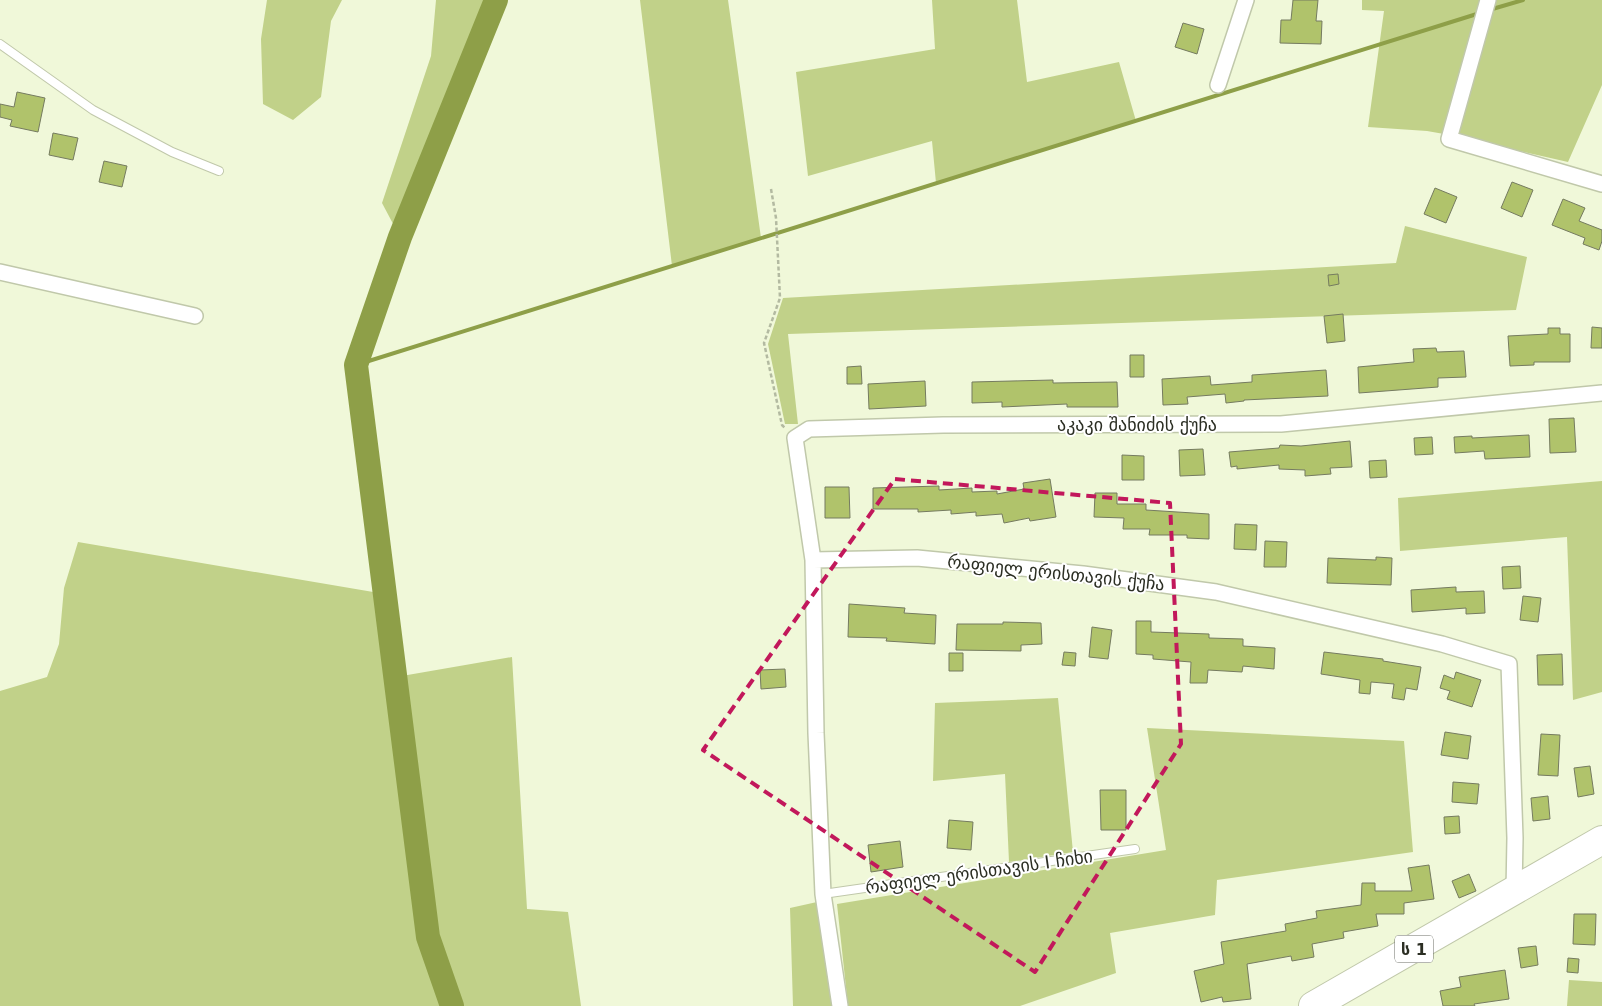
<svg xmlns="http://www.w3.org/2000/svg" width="1602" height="1006" font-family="'DejaVu Sans','Noto Sans Georgian',sans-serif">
  <rect width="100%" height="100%" fill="#f0f8d9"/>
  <path fill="#c1d189" d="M267 0H342L331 21 321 97 293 120 263 104 261 39Z
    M436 0H496L400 237 382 203 431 56Z
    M640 0H728L761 238 672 266Z
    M932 0H1017L1027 82 1119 62 1136 121 936 183 932 141 808 176 796 72 935 49Z
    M1362 0H1483L1444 134 1427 131 1368 127 1384 11 1362 10Z
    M1496 0H1602V85L1568 162 1457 137Z
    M1405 226 1527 257 1516 310 788 334 798 424H785L768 344 783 298 1396 263Z
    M1602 481V692L1573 700 1567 537 1400 551 1398 498Z
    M78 542 385 594 396 677 512 657 527 909 568 912 581 1006H0V691L47 677 59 644 64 588Z
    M1058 698 1073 852 1009 862 1005 774 933 781 935 703Z
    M1147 728 1404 741 1413 852 1217 880 1215 915 1110 933 1116 973 1020 1006H848L837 904 1166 850Z
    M817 902 832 1006H793L790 908Z
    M1569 980 1602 982V1006H1567Z"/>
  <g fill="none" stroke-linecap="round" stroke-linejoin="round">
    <path stroke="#8e9f48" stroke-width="4" d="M1489 10 1523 0
      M356 365 1480 13"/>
    <path stroke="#8e9f48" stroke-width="24" d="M452 1006 428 937 356 365 400 237 496 0"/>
  </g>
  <path fill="#b0c36b" stroke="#757b60" d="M1293 0H1318L1316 21H1322L1321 44 1280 43 1281 20H1291Z
    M1183 23 1204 29 1197 54 1175 47Z
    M17 92 45 98 38 132 10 126 12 120 0 117V104L14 107Z
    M53 133 78 138 73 160 49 155Z
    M104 161 127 166 122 187 99 182Z
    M1512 182 1533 190 1522 217 1501 208Z
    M1435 188 1457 197 1446 223 1424 214Z
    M1563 199 1585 208 1579 221 1602 230V241L1599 250 1583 244 1585 238 1552 225Z
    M1338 274 1339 284 1329 286 1328 275Z
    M1343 314 1345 341 1327 343 1324 316Z
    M1592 327 1602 328V348H1591Z
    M1548 328H1560V334H1570V362H1534V365L1510 366 1508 336 1548 334Z
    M1436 348 1437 352 1464 351 1466 377 1438 378V387L1359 393 1358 367 1414 362 1413 349Z
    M1130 355H1144V377H1130Z
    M861 366 862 384H847V367Z
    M1326 370 1328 396 1244 400V401L1226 403 1225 394 1187 397 1188 404 1163 405 1162 379 1210 376 1211 385 1252 382V375Z
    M1053 380V383L1117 382 1118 407H1067V404L1002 407V402L972 403V382Z
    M925 381 926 406 869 409 868 384Z
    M1574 418 1576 452 1550 453 1549 419Z
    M1529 435 1530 457 1485 459 1484 451 1455 453 1454 437 1472 436V438Z
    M1432 437 1433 454 1415 455 1414 438Z
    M1350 441 1352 467 1330 468 1331 474 1305 476V470L1279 469V465L1237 469V466L1231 467 1229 452 1279 448 1280 445 1301 446Z
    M1203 449 1205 475 1180 476 1179 450Z
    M1122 455 1144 456V480H1122Z
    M1386 460 1387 477 1370 478 1369 461Z
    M1050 479 1056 517 1030 521 1029 518 1004 523 1002 514 976 516V512L951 514V510L918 512V509H873V488L939 486V490L972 488V492L997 491V494L1024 489 1023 483Z
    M825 487H849L850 518H825Z
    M1095 493H1117V504H1146V510L1209 514V539L1187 538V535H1149L1150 529H1123L1124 518 1094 517Z
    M1235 524 1257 525 1256 550 1234 549Z
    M1265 541 1287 542 1286 567H1264Z
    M1376 557 1392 558 1391 585 1327 583 1328 558 1376 560Z
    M1520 566 1521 588 1503 589 1502 567Z
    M1456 587V592L1484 591 1485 613 1466 614V608L1412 612 1411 590Z
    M1523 596 1541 598 1538 622 1520 620Z
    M849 604 905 608 904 613 936 615 935 644 886 641 887 638 848 637Z
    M1136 621H1151V632L1209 634V638L1243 639V646L1275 648 1274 669 1243 666 1242 672 1208 670 1207 683H1190L1191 662 1153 659V655L1136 654Z
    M1003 622 1041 623 1042 644 1021 645V651L956 650 957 624H1003Z
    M1092 627 1112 630 1108 659 1089 657Z
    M1064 652 1076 653 1075 666 1062 665Z
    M1324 652 1383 659V661L1421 667 1417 690 1406 688 1404 700 1392 698 1394 684 1371 682 1370 694 1359 693 1360 680 1321 674Z
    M949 653H963V671H949Z
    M1562 654 1563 685H1538L1537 655Z
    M785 669 786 687 761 689 760 670Z
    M1456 672 1481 680 1472 707 1447 699 1450 691 1440 688 1444 675 1454 679Z
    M1445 732 1471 736 1468 759 1441 755Z
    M1541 734 1560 735 1558 776 1538 775Z
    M1590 766 1594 794 1578 797 1574 768Z
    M1453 782 1479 784 1477 804 1452 802Z
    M1100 790H1126V830H1101Z
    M1548 796 1550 819 1533 821 1531 798Z
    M1459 816 1460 833 1445 834 1444 817Z
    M949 820 973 822 971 850 947 848Z
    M900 841 903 867 871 872 868 845Z
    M1429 865 1434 899 1404 903V914H1376L1378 926 1343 932 1344 938 1312 944 1314 957 1292 961 1291 956 1247 964 1251 999 1223 1002 1222 997 1201 1002 1194 971 1224 964 1221 942 1286 931 1285 924 1317 918 1316 911 1361 905 1362 883H1375V891H1412L1408 868Z
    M1469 874 1476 891 1459 898 1452 881Z
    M1574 914H1596L1595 945 1573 944Z
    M1536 946 1538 965 1521 968 1518 948Z
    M1568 958 1579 959 1578 973 1567 972Z
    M1505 970 1509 999 1474 1004 1475 1006H1443L1440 991 1461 987 1459 977Z"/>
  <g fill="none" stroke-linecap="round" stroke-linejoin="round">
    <g stroke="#c0c8aa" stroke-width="10">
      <path id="lane" d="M0 44 93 110 172 152 219 171
        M823 894 1135 849"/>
    </g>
    <g stroke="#c0c8aa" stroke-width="18">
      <path id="street" d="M1488 0 1449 139 1602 184
        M1218 85 1246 0
        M0 272 195 316
        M813 560 917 558 1083 574 1216 592 1442 644 1509 664 1515 838 1514 891
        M840 1006 823 894 816 733 813 560 795 438 809 429 943 425 1281 424 1602 393"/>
    </g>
    <g stroke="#c0c8aa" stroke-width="30">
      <path id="highway" d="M1313 1006 1602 840"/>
    </g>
    <path stroke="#b3baa1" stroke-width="2.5" stroke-dasharray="4 2.5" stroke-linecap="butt" d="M771 189 776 218 780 298 764 343 782 425 785 428"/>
    <use href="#lane" stroke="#fff" stroke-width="8"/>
    <use href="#street" stroke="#fff" stroke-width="15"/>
    <use href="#highway" stroke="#fff" stroke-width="28"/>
  </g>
  <path fill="none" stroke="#c2185b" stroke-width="4" stroke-dasharray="10 6" stroke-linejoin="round" d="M895 479 1170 503 1181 744 1035 972 703 750Z"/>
  <g text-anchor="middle" stroke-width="4" stroke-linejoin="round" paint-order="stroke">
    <rect fill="#fff" stroke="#6b6d65" stroke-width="1" x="1395" y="935.5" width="38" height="27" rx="4"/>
    <g font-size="16" font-weight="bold" fill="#2b2e23">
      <text x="1414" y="955">ს 1</text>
    </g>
    <g font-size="18" fill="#2b2e23" stroke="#fff">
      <text x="1137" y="431">აკაკი შანიძის ქუჩა</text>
      <text transform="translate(1056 573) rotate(6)" y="6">რაფიელ ერისთავის ქუჩა</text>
      <text transform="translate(979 872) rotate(-8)" y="6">რაფიელ ერისთავის I ჩიხი</text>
    </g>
  </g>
</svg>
